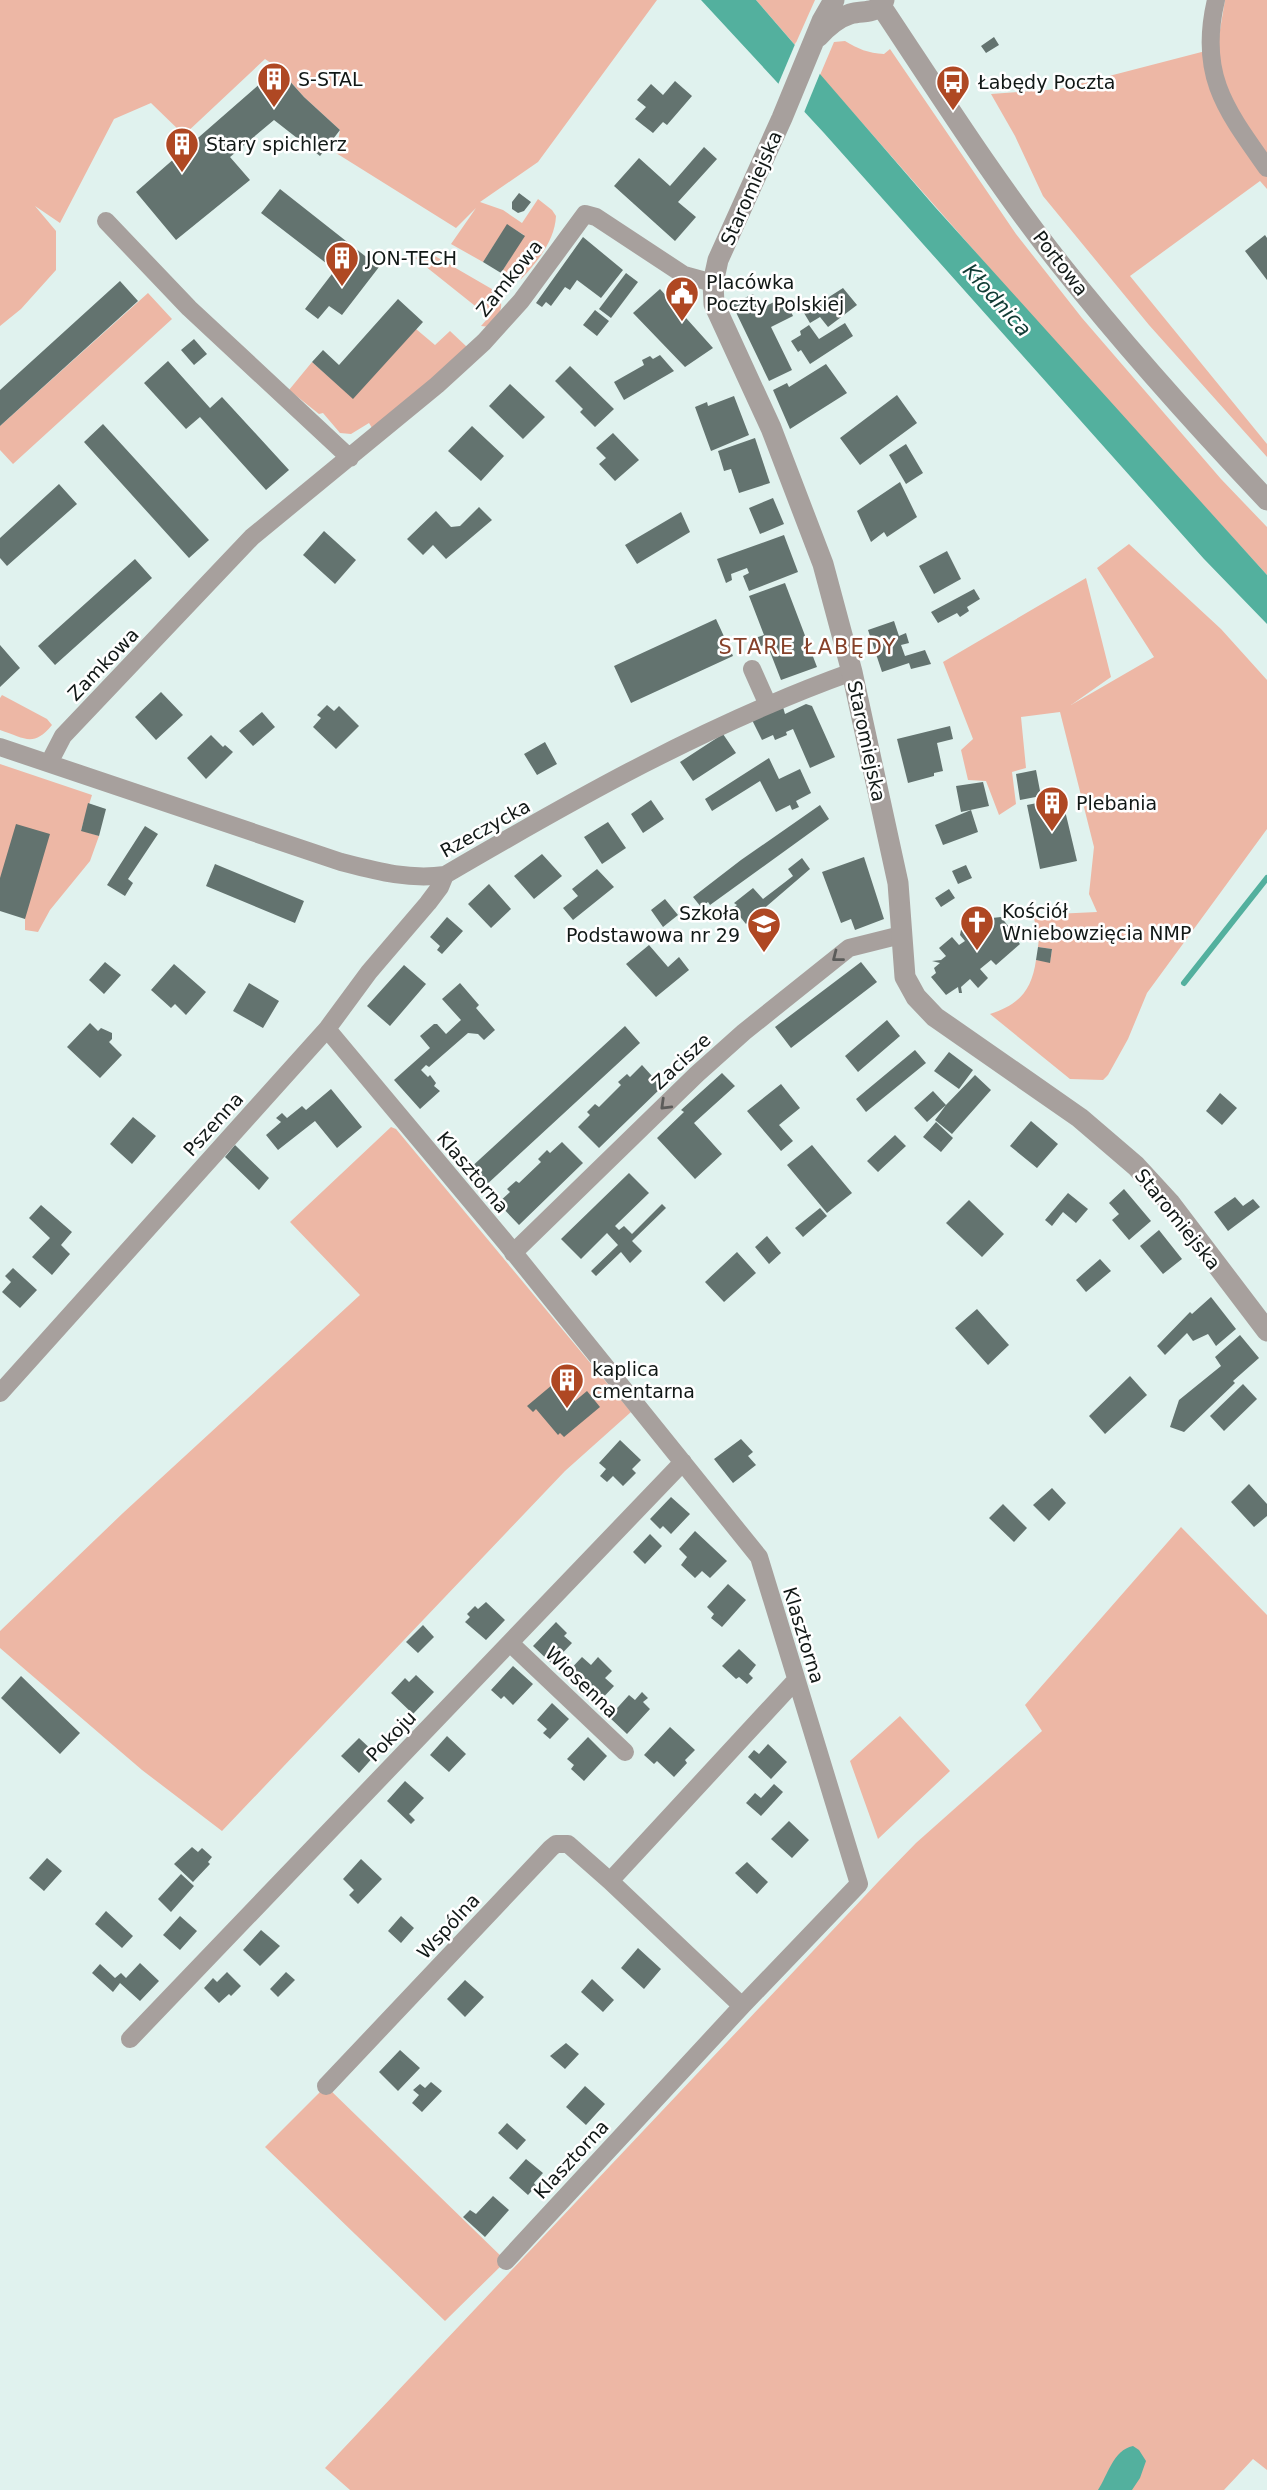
<svg xmlns="http://www.w3.org/2000/svg" width="1267" height="2490" font-family="'DejaVu Sans',sans-serif">
  <rect width="100%" height="100%" fill="#e0f2ee"/>
  <path fill="#edb7a5" d="M0 0H657L538 162 480 202 503 210 522 223 538 199 552 210 556 216C555 240 537 263 521 279L507 280 501 273 524 235 507 225 483 262 451 244 476 208 456 228 336 153 340 130 304 97 278 68 265 59 184 135 151 103 114 119 60 223 35 206 56 231V270L21 309 0 326Z
    M756 0H815L795 45Z
    M1225 0H1267V189L1260 181 1130 276 1267 444V457L1149 325 1043 196 1015 136 991 94 1059 89 1217 48Z
    M845 41C858 49 868 53 884 54L890 49 1016 234 1082 318 1221 479 1267 527V575L1051 338 820 75 834 42Z
    M428 252 497 292C506 307 499 315 490 327L481 326 489 317 415 258Z
    M148 293 172 319 13 464 0 450V426Z
    M416 329 435 345 450 331 467 347 455 360 372 428 369 423 351 434 340 433 323 413 319 414 289 390 312 362 353 398Z
    M1129 544 1221 629 1267 680V829L1147 993 1128 1039 1108 1075 1103 1080 1070 1079 990 1014C1019 1005 1032 990 1036 960L1050 962 1052 949 1038 947 1039 938 1033 915 1097 912 1089 894 1094 847 1060 712 1021 717 1026 768 1012 772 1016 804 999 815 986 781 968 780 961 750 973 739 943 662 1086 578 1111 677 1071 705 1154 657 1097 568Z
    M2 695 47 719 52 725C33 748 25 738 0 730V698Z
    M0 764 92 795 81 830 99 836 90 861 50 910 38 932 25 930V919L0 878Z
    M391 1127 396 1129 631 1412 565 1471 222 1831 142 1770 0 1648V1631L123 1513 360 1295 290 1222Z
    M1181 1527 1267 1615V2470L1253 2459 1224 2490H350L325 2468 879 1881 916 1843 1042 1731 1025 1705Z
    M900 1716 950 1771 878 1839 850 1761Z
    M326 2086 506 2261 445 2321 265 2147Z"/>
  <path fill="#53b09e" d="M701 0H756L935 207 1267 575V624L1204 559 824 133Z
    M1133 2446 1139 2450 1146 2461 1140 2478 1132 2490H1098C1108 2475 1113 2450 1133 2446Z"/>
  <path fill="#e0f2ee" d="M796 42 821 71 803 115 777 87Z"/>
  <g fill="none" stroke-linecap="round" stroke-linejoin="round">
    <path stroke="#53b09e" stroke-width="6" d="M1184 983 1267 878"/>
  </g>
  <path fill="#63736f" d="M994 37 999 45 986 53 981 46Z
    M278 68 304 97 340 130 320 156 274 120 230 157 250 180 176 240 136 192Z
    M675 81 692 96 667 125 663 122 653 133 635 119 646 107 637 100 651 84 663 95Z
    M704 147 717 159 678 202 696 217 675 241 614 186 639 158 670 186Z
    M280 189 379 267 342 315 329 306 318 319 305 309 335 270 261 213Z
    M519 193 531 202 524 211 518 213 512 209V202Z
    M507 224 525 236 501 273 483 262Z
    M1265 235 1267 238V280L1245 251Z
    M583 237 623 270 601 298 577 280 570 290 565 287 551 306 546 302 542 307 536 303Z
    M626 273 638 282 611 318 599 309Z
    M120 281 138 301 0 426V390Z
    M843 288 857 305 828 327 820 317 810 323 804 313Z
    M660 289 713 348 685 367 633 313Z
    M753 294 760 309 784 297 793 316 771 327 792 370 769 381 732 304Z
    M398 299 423 322 353 399 312 362 323 350 339 365Z
    M595 310 609 321 597 336 583 325Z
    M845 323 853 336 810 364 801 350 798 352 791 341 801 335 800 331 809 325 819 339Z
    M194 339 207 354 194 365 181 350Z
    M660 355 674 371 624 400 614 382 644 365 642 360 650 356 653 359Z
    M168 361 210 408 222 397 289 470 266 490 200 417 186 429 144 383Z
    M826 364 847 393 790 429 773 390 787 383 789 387Z
    M570 366 614 409 595 427 580 412 583 409 555 381Z
    M510 384 545 417 523 439 489 406Z
    M897 395 917 423 860 465 840 438Z
    M734 396 749 435 711 451 695 407 707 402 708 406Z
    M103 424 209 540 189 558 84 442Z
    M472 426 504 456 481 481 448 451Z
    M613 433 639 460 615 481 599 464 606 458 596 448Z
    M755 438 770 483 739 493 731 469 724 471 718 451Z
    M906 444 923 473 906 484 889 455Z
    M900 482 917 517 887 537 884 532 871 542 857 511Z
    M59 484 77 504 7 566 0 558V538Z
    M773 498 784 524 760 534 749 508Z
    M479 507 492 520 446 559 433 545 423 555 407 539 436 511 451 527 460 526Z
    M681 512 690 532 637 564 625 545Z
    M324 531 356 560 335 584 303 555Z
    M784 535 798 572 749 591 743 576 749 573 747 568 731 574 732 580 726 583 717 559Z
    M947 551 961 579 934 594 919 566Z
    M135 559 152 578 55 665 38 646Z
    M785 583 817 667 781 680 767 644 755 648 752 639 764 635 749 596Z
    M974 589 980 599 967 607 969 611 960 617 957 613 938 623 931 612Z
    M716 619 733 656 631 703 614 666Z
    M894 621 899 636 906 633 909 643 901 645 905 656 925 650 931 664 911 669 909 663 882 672 868 630Z
    M0 645 20 668 0 687Z
    M161 692 183 715 156 740 135 717Z
    M806 704 812 706 835 757 810 768 793 729 786 732 787 735 775 740 773 735 762 740 752 720 783 707 785 714Z
    M327 705 334 711 339 706 359 726 336 749 313 727 321 718 317 715Z
    M262 712 275 727 253 746 239 731Z
    M950 726 953 739 937 743 943 771 934 773V776L908 783 897 739Z
    M723 734 736 753 693 781 680 762Z
    M211 735 223 747 225 745 233 752 206 779 187 758Z
    M545 742 557 764 537 775 524 754Z
    M769 758 779 779 800 769 811 793 796 801 799 807 792 810 790 805 776 812 760 781 712 811 705 799Z
    M1036 770 1041 796 1020 800 1016 774Z
    M983 782 989 806 961 812 956 786Z
    M1062 798 1077 861 1040 869 1027 805Z
    M651 800 664 819 643 833 631 814Z
    M88 803 106 809 99 836 81 831Z
    M820 805 829 819 710 905 708 902 701 907 693 897 741 860Z
    M971 810 978 832 943 845 935 825Z
    M608 822 626 848 602 864 584 837Z
    M16 824 50 834 25 919 0 911V878Z
    M145 826 158 834 128 879 133 883 125 896 107 885Z
    M542 854 562 876 534 899 514 876Z
    M864 857 884 919 855 930 851 919 841 923 822 872Z
    M802 858 810 869 746 924 733 908 737 905 734 903 753 888 763 899 793 876 788 869Z
    M215 864 304 901 295 923 206 886Z
    M966 865 972 878 958 884 952 871Z
    M597 869 614 887 573 920 563 908 578 896 572 889Z
    M489 884 511 909 491 928 468 904Z
    M949 889 955 898 941 907 935 898Z
    M665 899 678 915 663 927 651 910Z
    M985 908 992 918 1001 917 1009 927 1016 926V929H1012L1009 937 1015 938 1020 944 996 965 991 960 980 969 988 978 978 988 970 979 961 987 962 993H959L958 987 946 995 931 977 936 973 934 968 940 963 932 961 941 960 946 956 939 948 952 937 959 945 965 941 960 935 961 930Z
    M447 917 463 931 442 954 437 950 440 946 430 937Z
    M649 945 668 967 679 957 689 970 656 997 626 964Z
    M1038 947 1052 949 1050 963 1036 960Z
    M105 962 121 975 104 994 89 980Z
    M861 962 877 982 791 1048 775 1027Z
    M174 964 206 992 186 1015 175 1004 171 1008 151 990Z
    M404 965 426 984 390 1026 367 1006Z
    M249 983 279 1001 263 1028 233 1011Z
    M460 983 479 1005 476 1008 495 1030 484 1040 478 1034 468 1033 429 1067 426 1065 421 1070 428 1077 430 1075 436 1083 434 1086 440 1091 420 1109 394 1080 430 1048 420 1036 434 1024H437L446 1034 461 1020 442 999Z
    M887 1020 900 1036 858 1072 845 1056Z
    M90 1023 98 1031 101 1028 112 1033V1039L109 1042 122 1055 100 1078 67 1047Z
    M625 1026 640 1043 484 1187 468 1170Z
    M915 1050 926 1063 866 1112 856 1099Z
    M949 1052 973 1070 959 1089 934 1071Z
    M642 1065 662 1087 599 1148 578 1127 590 1115 587 1112 595 1104 599 1107 621 1085 618 1082 627 1074 630 1077Z
    M722 1073 735 1086 694 1123 722 1154 695 1179 657 1138 684 1112 681 1110Z
    M975 1075 991 1090 952 1134 935 1120 946 1105Z
    M781 1084 800 1108 779 1125 793 1141 781 1151 747 1111Z
    M331 1089 362 1127 337 1148 315 1121 278 1150 266 1135 281 1122 276 1118 282 1113 287 1118 302 1106 306 1110Z
    M933 1091 946 1105 927 1122 914 1108Z
    M1220 1093 1237 1108 1222 1125 1206 1111Z
    M133 1117 156 1136 132 1164 110 1144Z
    M1031 1121 1058 1144 1037 1168 1010 1146Z
    M936 1122 953 1138 941 1152 923 1137Z
    M895 1135 906 1146 878 1172 867 1161Z
    M562 1142 583 1163 519 1225 498 1203 510 1192 507 1189 516 1181 519 1183 541 1162 538 1159 547 1150 550 1153Z
    M235 1145 269 1178 259 1190 225 1157Z
    M812 1145 852 1193 827 1213 787 1165Z
    M629 1173 649 1193 615 1226 619 1230 624 1226 632 1234 662 1204 666 1208 632 1241 642 1251 630 1263 621 1252 596 1276 591 1271 618 1245 607 1233 581 1259 561 1239Z
    M1124 1189 1151 1221 1129 1240 1112 1220 1119 1214 1109 1203Z
    M1068 1193 1088 1209 1076 1223 1063 1212 1052 1226 1045 1220Z
    M1235 1197 1243 1206 1253 1199 1260 1207 1228 1231 1214 1212Z
    M969 1200 1004 1234 982 1257 946 1223Z
    M41 1205 72 1232 61 1245 70 1254 52 1275 32 1257 50 1238 29 1218Z
    M820 1208 827 1216 803 1237 795 1228Z
    M1159 1230 1182 1259 1163 1274 1140 1246Z
    M767 1236 781 1253 769 1264 755 1247Z
    M737 1252 756 1273 724 1302 705 1282Z
    M1100 1259 1111 1271 1086 1292 1076 1280Z
    M13 1268 37 1290 20 1308 2 1292 11 1282 5 1276Z
    M1211 1297 1236 1329 1216 1346 1208 1334 1193 1341 1187 1333 1165 1355 1157 1346 1190 1312 1192 1314Z
    M977 1309 1009 1345 988 1365 955 1328Z
    M1240 1335 1259 1358 1233 1381 1235 1383 1184 1432 1170 1427 1179 1400 1221 1366 1215 1357Z
    M1130 1376 1147 1395 1105 1434 1089 1416Z
    M558 1380 575 1401 587 1391 600 1407 564 1437 560 1433 558 1435 536 1409 533 1412 527 1406Z
    M1243 1384 1257 1399 1224 1431 1210 1416Z
    M741 1439 753 1452 748 1456 756 1465 733 1483 714 1459Z
    M620 1440 641 1460 632 1469 636 1473 623 1486 613 1476 607 1482 600 1476 606 1469 599 1463Z
    M1249 1484 1267 1504V1516L1254 1527 1231 1502Z
    M1052 1488 1066 1503 1049 1521 1033 1505Z
    M671 1497 690 1514 671 1534 663 1526 660 1529 650 1519Z
    M1003 1504 1027 1528 1014 1542 989 1518Z
    M695 1531 727 1561 710 1578 702 1571 695 1578 681 1565 687 1557 679 1549Z
    M650 1534 662 1546 645 1564 633 1552Z
    M728 1584 746 1600 722 1627 711 1618 714 1614 707 1607Z
    M486 1602 505 1620 486 1640 465 1622 470 1617 467 1614 475 1606 478 1609Z
    M556 1622 567 1633 564 1636 572 1643 552 1664 533 1646Z
    M423 1625 434 1637 418 1653 406 1642Z
    M739 1649 756 1665 749 1674 753 1678 747 1684 739 1677 736 1679 722 1666Z
    M582 1657 591 1665 598 1657 612 1671 605 1678 614 1686 597 1704 566 1674Z
    M513 1666 533 1684 513 1705 504 1696 501 1699 491 1690Z
    M416 1675 434 1692 413 1714 391 1693 405 1678 409 1682Z
    M21 1676 80 1733 60 1754 1 1698Z
    M642 1692 648 1698 643 1702 650 1709 627 1734 609 1717 629 1695 635 1700Z
    M552 1703 569 1719 550 1739 543 1733 547 1729 537 1720Z
    M670 1727 695 1750 685 1760 687 1763 674 1777 657 1761 654 1764 644 1755Z
    M447 1736 466 1754 449 1772 430 1755Z
    M588 1737 607 1756 584 1781 571 1769 574 1765 567 1759Z
    M359 1738 376 1754 359 1773 341 1756Z
    M768 1744 787 1762 771 1779 748 1757 754 1750 759 1754Z
    M405 1781 424 1798 409 1814 415 1820 411 1824 387 1801Z
    M774 1784 783 1792 761 1816 746 1803 755 1793 761 1798Z
    M789 1821 809 1840 792 1858 771 1839Z
    M192 1847 198 1852 202 1848 212 1857 208 1862 210 1864 193 1882 174 1864Z
    M47 1858 62 1871 44 1891 29 1878Z
    M361 1859 382 1879 358 1904 349 1895 354 1890 343 1879Z
    M747 1862 768 1882 757 1894 735 1873Z
    M181 1874 194 1886 171 1912 158 1899Z
    M106 1911 133 1936 122 1948 95 1924Z
    M180 1916 197 1931 180 1950 163 1935Z
    M401 1916 414 1928 401 1943 388 1931Z
    M261 1930 280 1946 260 1966 243 1950Z
    M638 1948 661 1969 644 1989 621 1968Z
    M140 1963 159 1981 140 2001 120 1983 113 1992 92 1973 100 1964 115 1978 121 1973 126 1978Z
    M227 1972 241 1986 231 1996 229 1994 219 2003 204 1988 213 1978 217 1982Z
    M286 1972 295 1980 278 1997 270 1989Z
    M592 1979 614 2000 603 2012 581 1992Z
    M465 1980 484 1997 465 2017 447 1999Z
    M566 2043 579 2054 565 2069 550 2056Z
    M400 2050 420 2068 398 2091 379 2072Z
    M431 2082 442 2091 422 2112 412 2103 419 2095 413 2090 420 2084 425 2088Z
    M585 2086 605 2104 586 2125 566 2107Z
    M507 2123 526 2140 517 2150 498 2133Z
    M526 2159 543 2173 534 2183 536 2186 528 2195 509 2178Z
    M493 2196 509 2210 485 2237 463 2217 470 2210 476 2214Z"/>
  <g fill="none" stroke-linecap="round" stroke-linejoin="round">
    <path stroke="#a7a09d" stroke-width="18" d="M1216 0C1198 75 1226 110 1267 168
      M106 221 189 308 350 458
      M752 669 768 705
      M0 747 341 862C376 871 408 880 445 875 575 799 709 723 852 672
      M49 763 63 736 252 537 437 385 484 342 521 301 585 214 596 217 684 275 713 283
      M327 1029 506 1243 759 1557 859 1884 742 2006 506 2261
      M513 1253 697 1074 744 1032 849 948 901 935
      M0 1393 327 1029 369 972 428 903 440 887 445 875
      M510 1643 625 1752
      M610 1881 742 2006
      M130 2039 683 1462
      M326 2086 551 1848 556 1844H568L610 1881 796 1680"/>
    <path stroke="#a7a09d" stroke-width="21" d="M834 0 822 21 782 118 718 260 713 283 714 304 771 428 823 564 852 672 898 883 905 977 916 997 935 1017 1080 1118 1136 1166 1170 1203 1267 1331
      M881 6C939 93 995 182 1060 264 1125 346 1195 424 1267 500
      M818 37C827 27 837 18 850 14 864 10 876 15 884 0"/>
  </g>
  <defs><path id="oneway-chevron" d="M-2-3.5L2.5 0L-2 3.5" fill="none" stroke-width="1.6" stroke-linecap="round" stroke-linejoin="round" transform="scale(1.75)"/></defs>
  <g stroke="#5c5c5a">
    <use href="#oneway-chevron" transform="translate(837 957) rotate(142)"/>
    <use href="#oneway-chevron" transform="translate(665 1105) rotate(136)"/>
  </g>
  <defs>
    <g id="building-pin" transform="scale(1.75)"><path d="M0 17L-7.5 6A9.5 9.5 0 1 1 7.5 6Z" fill="#af4823" stroke="#fff"/><path d="M-4-6H4V6H1V3H-1V6H-4ZM-2.5-4.3h1.7v1.8h-1.7ZM.8-4.3h1.7v1.8H.8ZM-2.5-1h1.7V.8h-1.7ZM.8-1h1.7V.8H.8Z" fill="#fff"/></g>
    <g id="bus-pin" transform="scale(1.75)"><path d="M0 17L-7.5 6A9.5 9.5 0 1 1 7.5 6Z" fill="#af4823" stroke="#fff"/><path d="M-5-6H5V4H4V6H2V4H-2V6H-4V4H-5ZM-3.5-4V0h7V-4ZM-3.5 1.2v1.5H-2V1.2ZM2 1.2v1.5H3.5V1.2Z" fill="#fff"/></g>
    <g id="civic-pin" transform="scale(1.75)"><path d="M0 17L-7.5 6A9.5 9.5 0 1 1 7.5 6Z" fill="#af4823" stroke="#fff"/><path d="M-.6-6.5H3V-4.5H.6V-3L4-1V1h2V6H-6V1h2V-1L-.6-3ZM-1.2 2.5V6h2.4V2.5Z" fill="#fff"/></g>
    <g id="church-pin" transform="scale(1.75)"><path d="M0 17L-7.5 6A9.5 9.5 0 1 1 7.5 6Z" fill="#af4823" stroke="#fff"/><path d="M-1.2-6h2.4v3.5h3.3v2.4h-3.3V6h-2.4V-.1h-3.3v-2.4h3.3Z" fill="#fff"/></g>
    <g id="school-pin" transform="scale(1.75)"><path d="M0 17L-7.5 6A9.5 9.5 0 1 1 7.5 6Z" fill="#af4823" stroke="#fff"/><path d="M0-5L7-2L0 1L-7-2ZM-4 1L0 2.5L4 1V4Q0 6-4 4Z" fill="#fff"/></g>
  </defs>
  <g fill-rule="evenodd">
    <use href="#building-pin" x="274" y="79"/>
    <use href="#bus-pin" x="953" y="82"/>
    <use href="#building-pin" x="182" y="144"/>
    <use href="#building-pin" x="342" y="258"/>
    <use href="#civic-pin" x="682" y="293"/>
    <use href="#building-pin" x="1052" y="803"/>
    <use href="#church-pin" x="977" y="922"/>
    <use href="#school-pin" x="764" y="924"/>
    <use href="#building-pin" x="567" y="1380"/>
  </g>
  <g text-anchor="middle" stroke-width="5" stroke-linejoin="round" paint-order="stroke">
    <g font-size="19" fill="#111816" stroke="#fff" text-anchor="start">
      <text x="298" y="86">S-STAL</text>
      <text x="978" y="89">Łabędy Poczta</text>
      <text x="206" y="151">Stary spichlerz</text>
      <text x="366" y="265">JON-TECH</text>
      <text x="706" y="289">Placówka<tspan x="706" dy="22">Poczty Polskiej</tspan></text>
      <text x="1076" y="810">Plebania</text>
      <text x="1002" y="918">Kościół<tspan x="1002" dy="22">Wniebowzięcia NMP</tspan></text>
      <text x="740" y="920" text-anchor="end">Szkoła<tspan x="740" dy="22">Podstawowa nr 29</tspan></text>
      <text x="592" y="1376">kaplica<tspan x="592" dy="22">cmentarna</tspan></text>
    </g>
    <g font-size="19" fill="#111816" stroke="#fff">
      <text transform="translate(751 188) rotate(-66)" y="7">Staromiejska</text>
      <text transform="translate(1061 263) rotate(52)" y="7">Portowa</text>
      <text transform="translate(509 278) rotate(-51)" y="7">Zamkowa</text>
      <text transform="translate(103 664) rotate(-46)" y="7">Zamkowa</text>
      <text transform="translate(867 741) rotate(78)" y="7">Staromiejska</text>
      <text transform="translate(485 828) rotate(-29)" y="7">Rzeczycka</text>
      <text transform="translate(681 1061) rotate(-43)" y="7">Zacisze</text>
      <text transform="translate(213 1124) rotate(-48)" y="7">Pszenna</text>
      <text transform="translate(473 1172) rotate(50)" y="7">Klasztorna</text>
      <text transform="translate(1178 1219) rotate(51)" y="7">Staromiejska</text>
      <text transform="translate(804 1635) rotate(73)" y="7">Klasztorna</text>
      <text transform="translate(582 1682) rotate(44)" y="7">Wiosenna</text>
      <text transform="translate(391 1736) rotate(-46)" y="7">Pokoju</text>
      <text transform="translate(448 1926) rotate(-47)" y="7">Wspólna</text>
      <text transform="translate(571 2159) rotate(-47)" y="7">Klasztorna</text>
    </g>
    <g font-size="21" font-style="italic" fill="#103b34" stroke="#fff">
      <text transform="translate(997 300) rotate(48)" y="7">Kłodnica</text>
    </g>
    <g font-size="21" letter-spacing="2" fill="#86412a" stroke="#fff">
      <text x="808" y="654">STARE ŁABĘDY</text>
    </g>
  </g>
</svg>
